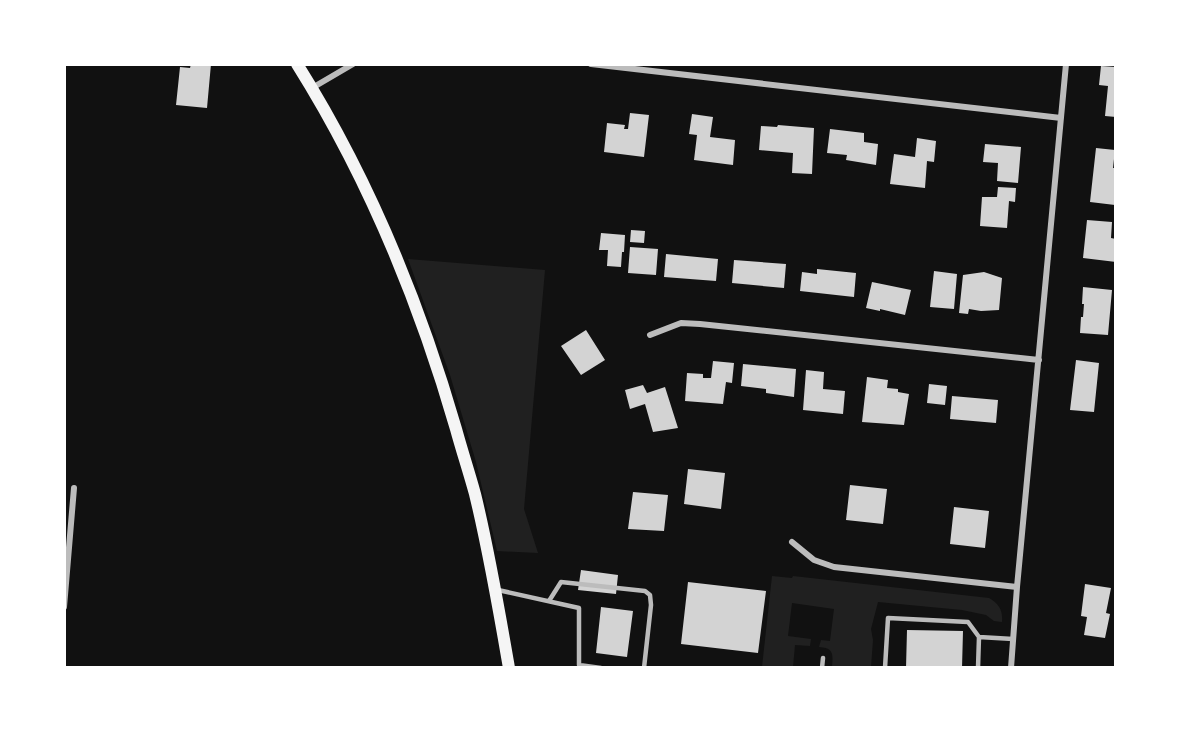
<svg xmlns="http://www.w3.org/2000/svg" width="1180" height="732" font-family="'Sofia Sans Condensed',sans-serif">
  <rect width="100%" height="100%" fill="#111"/>
  <path fill="#202020" d="M408 259 545 270 524 509 538 553 497 551 476 462 450 375Z
    M772 576 792 578 793 576 989 598C999 604 1003 610 1002 622L994 621 986 615 962 610 878 602 871 629 873 640 871 667H832C833 654 834 648 819 647L821 640 830 641 834 609 792 603 788 636 811 639 810 646 795 645 793 667H762Z"/>
  <path fill="#d3d3d3" d="M191 64H211L207 108 176 105 180 67 190 68Z
    M1101 66 1116 67V117L1105 116 1108 86 1099 85Z
    M630 113 649 115 644 157 604 152 607 123 625 125 624 129H628Z
    M692 114 713 117 710 137 735 140 733 165 694 160 697 135 689 134Z
    M778 125 814 128 812 174 792 173 793 153 759 150 761 126 777 127Z
    M830 129 864 133V142L878 144 876 165 846 160 847 155 827 153Z
    M917 138 936 141 934 162 927 161 925 188 890 184 894 154 915 157Z
    M985 144 1021 147 1018 183 997 181 998 163 983 162Z
    M1096 148 1115 150 1113 168H1116L1115 205 1090 202Z
    M998 187 1016 188 1015 202 1009 201 1007 228 980 226 982 197H997Z
    M1087 220 1112 222 1111 238 1116 239V262L1083 258Z
    M631 230 645 231 644 243 630 242Z
    M601 233 625 235 624 252H622L621 267 607 266 608 250H599Z
    M630 247 658 249 656 275 628 273Z
    M666 254 718 259 716 281 664 277Z
    M734 260 786 264 784 288 732 283Z
    M817 269 856 273 854 297 800 291 802 272 817 274Z
    M934 271 957 274 954 309 930 307Z
    M984 272 1002 278 999 310 981 311 969 309 968 314 959 313 963 275Z
    M872 282 911 290 905 315 880 309V311L866 308Z
    M1083 287 1112 290 1108 335 1080 333 1081 317H1083L1084 304H1082Z
    M586 330 605 360 581 375 561 346Z
    M1076 360 1099 363 1094 412 1070 410Z
    M713 361 734 363 732 383 726 382 723 404 685 401 687 373 703 374V378H711Z
    M743 364 796 369 794 397 766 393V389L741 386Z
    M806 370 824 372 823 389 845 391 843 414 803 410Z
    M867 377 888 380 887 388 898 389V392L909 394 904 425 862 422Z
    M929 384 947 386 945 405 927 403Z
    M643 385 647 393 665 387 678 428 653 432 645 404 630 409 625 390Z
    M952 396 998 400 996 423 950 419Z
    M688 469 725 473 721 509 684 504Z
    M850 485 887 489 883 524 846 520Z
    M633 492 668 495 664 531 628 529Z
    M954 507 989 511 985 548 950 544Z
    M581 570 618 575 616 594 578 590Z
    M688 582 766 591 758 653 681 644Z
    M1085 584 1111 588 1106 613 1110 614 1105 638 1084 635 1087 617 1081 616Z
    M601 607 633 611 627 657 596 653Z
    M907 630 963 631 962 668H906Z"/>
  <g fill="none" stroke-linecap="round" stroke-linejoin="round">
    <path stroke="#bcbcbc" stroke-width="4.5" d="M498 590 579 608V665L601 668
      M549 601 561 582 645 591 650 595 651 605 644 668
      M979 637 1013 639
      M822 668 823 658
      M885 668 888 618 968 622 979 637 978 668"/>
    <path stroke="#bcbcbc" stroke-width="6" d="M591 64 1061 118
      M312 88 353 64
      M650 335 681 323 700 324 1039 360
      M792 542 814 560 834 567 1017 587
      M64 607 74 488
      M1011 668 1017 587 1066 64"/>
    <path stroke="#f5f5f5" stroke-width="12" d="M297 64C368 177 419 301 456 429 462 451 469 472 475 494 489 551 499 610 509 668"/>
  </g>
  <rect width="1180" height="732" fill="none" stroke="#ffffff" stroke-width="132"/>
</svg>
